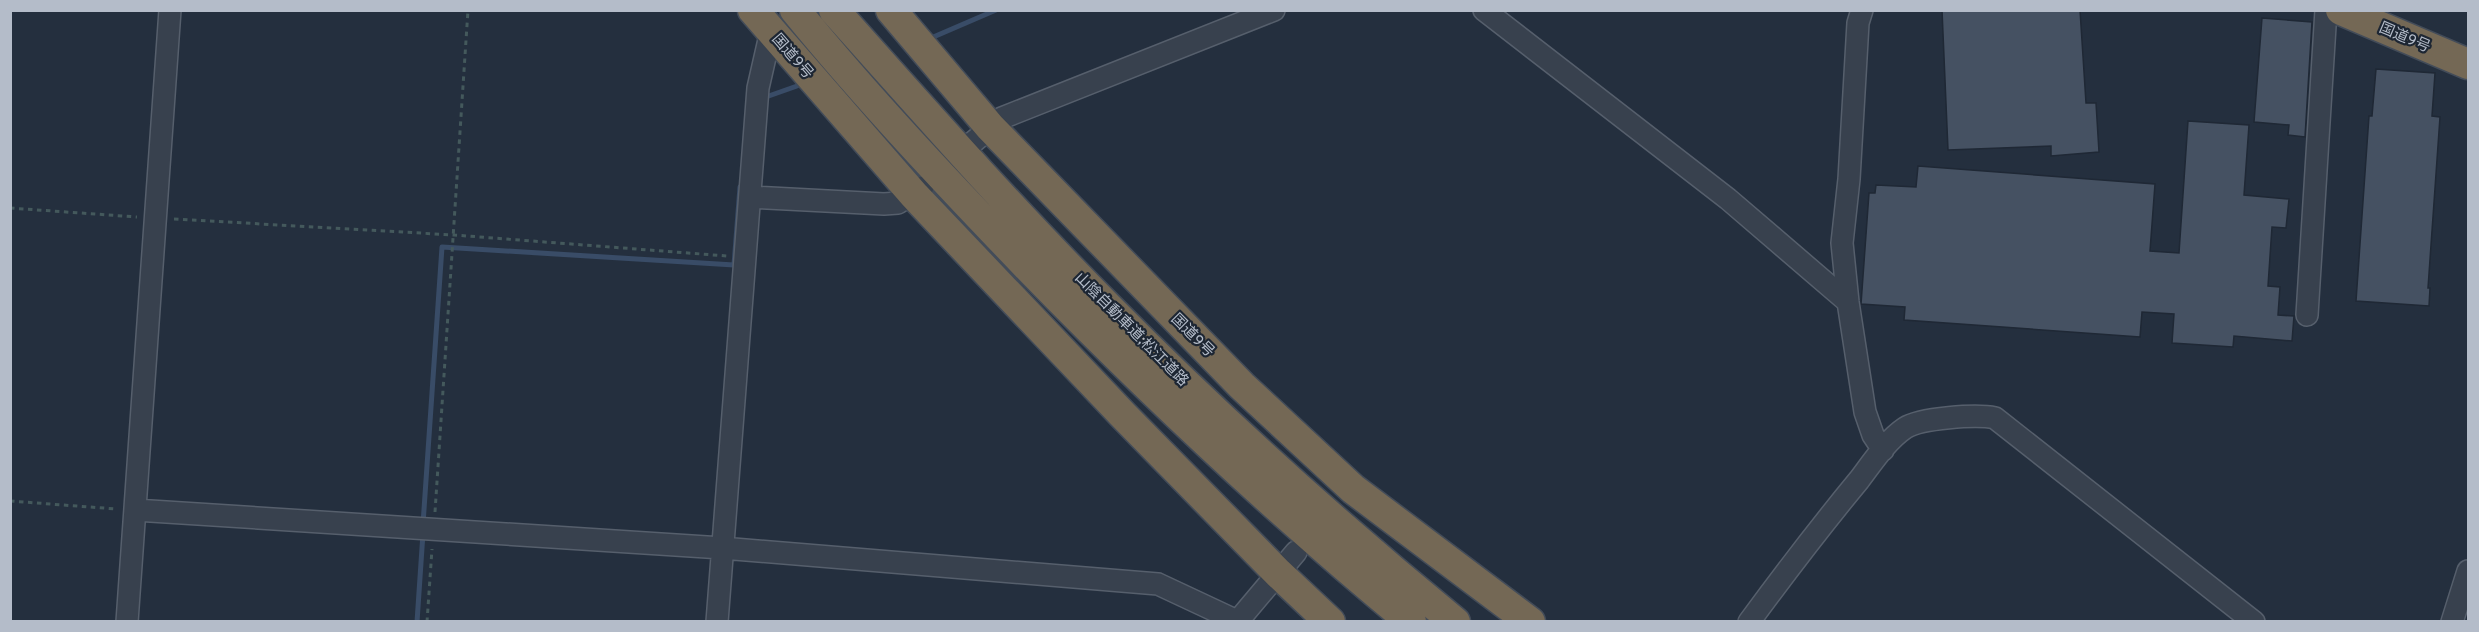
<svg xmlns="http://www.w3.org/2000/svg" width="2479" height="632" font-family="Overpass,'Noto Sans JP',sans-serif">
  <rect width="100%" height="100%" fill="#242f3e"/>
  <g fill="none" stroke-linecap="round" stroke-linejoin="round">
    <path stroke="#394c67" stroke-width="5" d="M931 38 996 10
      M763 98 797 86
      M423 524 442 247 734 265 740 187
      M417 622 423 533"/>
  </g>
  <path fill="#455162" stroke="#1f2835" stroke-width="1.5" d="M1942 10H2080L2086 103H2096L2099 152 2051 156V146L1948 150Z
    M2262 18 2312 22 2305 137 2288 135 2289 125 2254 122Z
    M2376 69 2435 73 2432 116 2440 117 2428 288H2430L2429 306 2356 301 2369 116H2372Z
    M2188 121 2249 125 2244 195 2289 199 2286 228 2272 227 2268 286 2280 287 2278 315 2294 316 2292 341 2234 336 2233 347 2172 343 2174 314 2142 312 2140 337 1904 320 1905 307 1861 304 1869 193H1875L1876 185 1916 187 1918 166 2155 184 2150 251 2179 253Z"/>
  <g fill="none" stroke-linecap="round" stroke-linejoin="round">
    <g stroke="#565f6c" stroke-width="24">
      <path id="minor" d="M1484 10 1728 199 1848 302
        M1862 10 1858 23 1849 179 1842 243 1848 302 1865 412 1873 435 1883 450
        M972 143 1002 118 1274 10
        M750 197 884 204 898 203 923 187
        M2307 315 2326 10
        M135 510 722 548 1158 584 1237 621
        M127 622 170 10
        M717 622 758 88 771 31
        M1237 622 1296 552
        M1749 622C1785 573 1821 526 1859 480 1872 463 1887 440 1905 428 1920 418 1977 414 1995 418L2254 622
        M2452 622 2468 571"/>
    </g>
    <g stroke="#434c59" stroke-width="33">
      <path id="highway" d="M753 10 914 195 1123 415 1278 573 1330 622
        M795 10C868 99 947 183 1026 265 1148 390 1276 511 1411 622
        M834 10C924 111 1013 212 1108 307 1218 418 1334 523 1455 622
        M891 10 990 127 1242 386 1353 489 1530 622
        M2341 10 2468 64"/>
    </g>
    <path stroke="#44595c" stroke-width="3" stroke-dasharray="4.5 4.5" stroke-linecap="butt" d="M10 208 137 217
      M174 219 454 235 727 256
      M10 501 116 509
      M435 512 468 10
      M427 622 432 549"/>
    <use href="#minor" stroke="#38414e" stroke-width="21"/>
    <use href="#highway" stroke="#746855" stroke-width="30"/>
  </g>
  <g text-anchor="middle" stroke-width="4.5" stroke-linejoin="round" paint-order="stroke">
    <g font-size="15" fill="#b4bcc9" stroke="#1d2633">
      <text transform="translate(2405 37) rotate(23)" y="5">国道9号</text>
      <text transform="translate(793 56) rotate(49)" y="5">国道9号</text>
      <text transform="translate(1132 329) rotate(45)" y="5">山陰自動車道;松江道路</text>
      <text transform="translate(1193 335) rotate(45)" y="5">国道9号</text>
    </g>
  </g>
  <rect width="2479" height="632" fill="none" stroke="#b4bcc9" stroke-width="24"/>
</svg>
